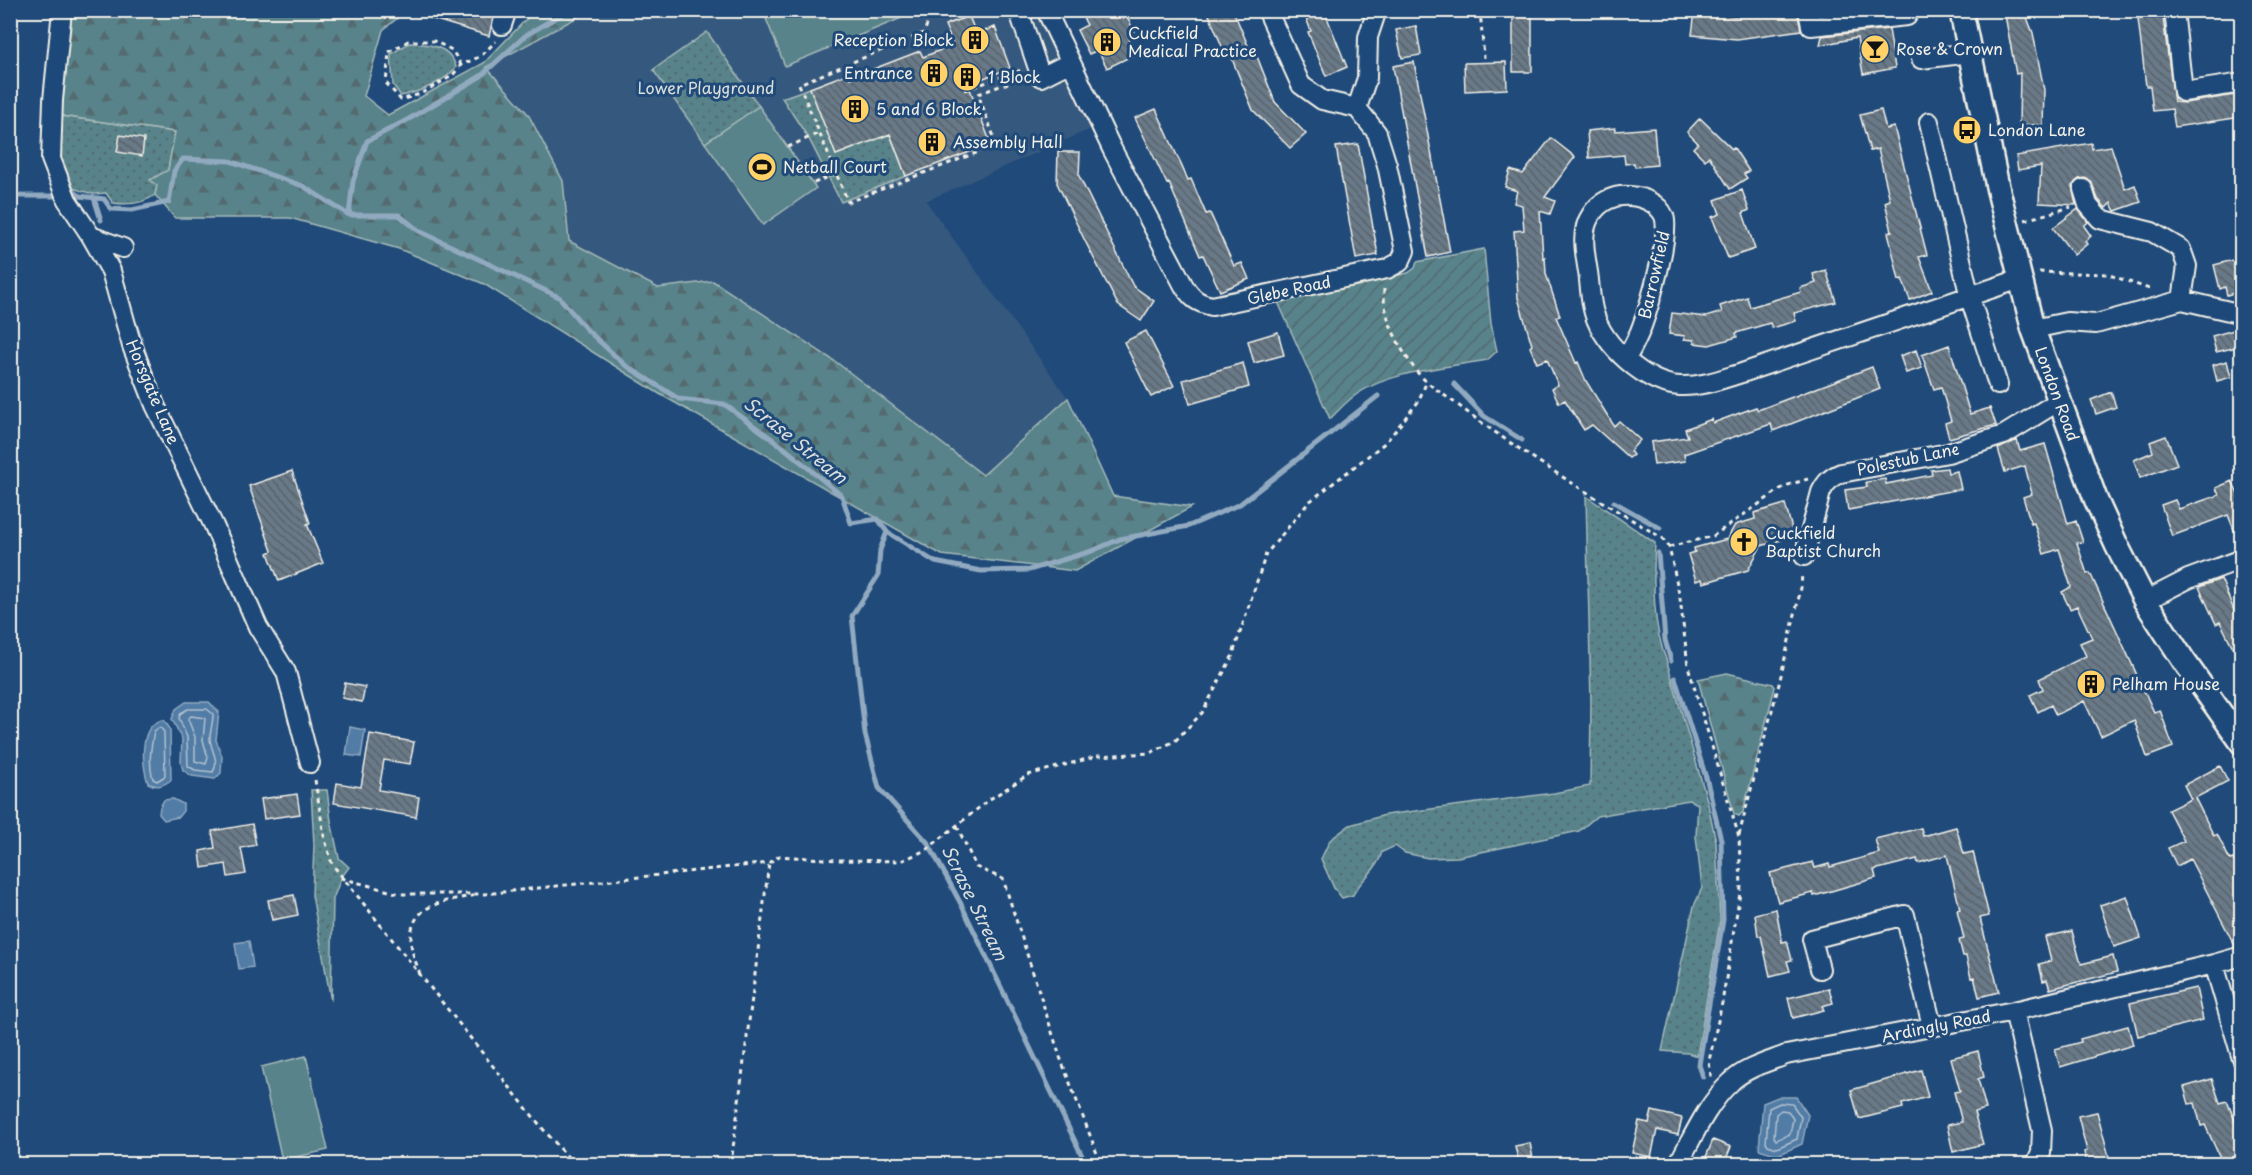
<svg xmlns="http://www.w3.org/2000/svg" width="2252" height="1175" font-family="'Playpen Sans',sans-serif">
  <defs>
    <pattern id="grass-dots" width="8" height="8" patternUnits="userSpaceOnUse" patternTransform="scale(1.5)"><rect width="8" height="8" fill="#58838a"/><path d="M2 2h.1M6 6h.1" fill="none" stroke="#526b6f" stroke-width="1.8" stroke-linecap="round"/></pattern>
    <pattern id="forest-firs" width="22" height="20" patternUnits="userSpaceOnUse" patternTransform="scale(1.5)"><rect width="22" height="20" fill="#58838a"/><path d="M5 1l3.5 6h-7zM16 11l3.5 6h-7z" fill="#526b6f"/></pattern>
    <pattern id="garden-furrows" width="10" height="10" patternUnits="userSpaceOnUse" patternTransform="scale(1.5)"><rect width="10" height="10" fill="#58838a"/><path d="M-1 1l2-2M0 10L10 0M9 11l2-2" fill="none" stroke="#526b6f"/></pattern>
    <pattern id="building-back-hatch" width="6" height="6" patternUnits="userSpaceOnUse" patternTransform="scale(1.5)"><rect width="6" height="6" fill="#677988"/><path d="M-1 5l2 2M0 0l6 6M5-1l2 2" fill="none" stroke="#5a636a"/></pattern>
  </defs>
  <rect width="100%" height="100%" fill="#1f4a7a"/>
  <filter id="ink" filterUnits="userSpaceOnUse"><feTurbulence type="fractalNoise" baseFrequency=".0167" numOctaves="2"/><feDisplacementMap in="SourceGraphic" scale="12" xChannelSelector="R" yChannelSelector="G"/><feConvolveMatrix kernelMatrix="1 2 1 2 8 2 1 2 1" color-interpolation-filters="sRGB"/></filter>
  <g filter="url(#ink)">
    <path fill="#35587e" d="M589 11H1046L1100 125 926 201 1068 398 1113 496 1075 571 942 555 402 114Z"/>
    <path fill="url(#grass-dots)" stroke="#a6bab9" stroke-width="1.5" d="M707 32 759 106 705 143 653 70Z
      M409 43C428 44 450 45 456 67 444 83 419 92 401 96L393 85 391 54Z
      M810 88 836 155 890 134 906 176 841 202 809 139 782 98Z
      M61 116 175 132 168 170 157 186 155 195C143 204 128 205 113 203L106 193 93 194 69 187 59 157Z
      M1586 496 1655 543C1653 582 1652 625 1667 662L1707 800 1716 841 1720 921 1697 1056 1688 1053 1662 1051 1694 906 1702 888 1696 836 1698 804 1689 800 1597 816 1579 831 1458 857 1428 858 1405 853 1395 846 1382 852C1376 873 1362 877 1353 895L1342 898 1334 888 1321 859 1330 840 1350 825 1385 815 1554 793 1590 786 1591 703Z
      M311 790H327L331 821 339 858 349 867 341 878 333 899 331 1001 312 895 314 845Z"/>
    <path fill="url(#forest-firs)" stroke="#a6bab9" stroke-width="1.5" d="M535 10 589 11 486 67 528 114 563 181 569 241 658 288 713 281 836 362 983 475 1068 398 1113 496 1192 507 1075 571 942 555 658 393 484 284 399 249 290 218H175L155 195 157 186 150 180 168 170 175 132 61 116 71 11H406L383 30 364 96 388 115 484 63Z
      M1727 673 1773 684 1775 687 1743 812 1739 816 1734 814 1698 679Z"/>
    <path fill="url(#garden-furrows)" stroke="#a6bab9" stroke-width="1.5" d="M1484 249 1491 324 1497 351 1487 360C1445 368 1387 371 1353 397 1345 403 1337 412 1330 419L1278 302 1408 273 1415 268 1417 262Z"/>
    <path fill="#58838a" stroke="#a6bab9" stroke-width="1.5" d="M921 10 785 66 763 11V10Z
      M759 106 816 188 763 225 705 143Z
      M306 1056 328 1150 282 1160 261 1067Z"/>
    <path fill="#517ba6" stroke="#92aac0" stroke-width="1.5" d="M186 702H209L219 712 216 740 222 756 221 773 215 779 192 776 183 770 181 763 182 739 172 719 176 709Z
      M164 720 170 729 171 780C162 786 158 788 148 783 142 764 138 723 164 720Z
      M350 727 365 730 361 757 346 755Z
      M173 799 183 804V811L178 817 164 820 159 814 160 807 164 800Z
      M249 941 253 967 239 969 235 943Z
      M1778 1097H1796L1808 1115 1802 1144 1778 1155 1759 1149 1763 1103Z"/>
    <g fill="none" stroke-linecap="round" stroke-linejoin="round">
      <path stroke="#b3c2ce" stroke-width="1.5" d="M188 709H207L213 714C213 723 210 731 210 739 211 751 220 760 213 772L195 770 188 766 187 737 179 718 181 713Z
        M191 716 205 718 203 740 208 758 206 764 195 761V737L188 719Z
        M160 727 164 732 165 776 157 781 153 779C148 763 151 747 154 731Z
        M1780 1103 1792 1104 1801 1117 1797 1139 1777 1148 1768 1145 1766 1142 1769 1108Z
        M1781 1110 1788 1111 1793 1119 1790 1134 1776 1140 1774 1137 1776 1114Z"/>
      <path stroke="#92aac0" stroke-width="5" d="M73 191 80 196 104 199 111 209 132 210 169 202 174 171 183 159 230 161 303 186 349 215H399L419 231 559 297 586 329 625 365 679 399 724 404 783 447 842 496 851 523 878 519 887 532 880 550 878 576 852 616 865 734 879 788 928 843 961 904 1086 1164
        M10 196H54
        M94 198 101 220
        M349 215 353 181 367 141 409 119 481 76 526 35 569 10
        M115 258 119 269
        M135 324 149 367
        M1454 384 1484 416 1522 440
        M1614 502 1660 528
        M887 532 935 562 981 571 1029 570 1092 551 1120 539 1189 526 1240 504 1378 396
        M1658 553 1665 640 1671 661
        M1675 678 1707 781 1721 840 1723 920 1701 1052 1699 1065 1703 1077"/>
    </g>
    <path fill="url(#building-back-hatch)" stroke="#f4f1e8" stroke-width="1.5" d="M417 10H495L489 36 416 14Z
      M1079 10H1124L1134 31 1127 34 1136 54 1107 68 1098 50 1089 54 1077 30 1087 25Z
      M1207 10H1233L1252 55 1256 54 1275 102 1306 134 1290 148 1253 110 1230 54 1226 56Z
      M1303 10H1324L1347 67 1326 76 1308 32 1311 31Z
      M1513 10H1532V72H1513Z
      M1765 10H1797L1801 30 1737 39 1692 35 1695 11 1736 16Z
      M2004 10H2024L2033 33 2044 90 2043 125H2019L2020 73 2016 74Z
      M2137 10H2162L2174 102 2185 103 2241 94V117L2175 127 2172 109 2153 111 2150 86H2146Z
      M969 16 976 34 995 27 1010 68 968 84 991 144 906 176 890 134 836 155 810 88 849 73 850 78 920 51 923 57 953 45 945 25Z
      M1416 26 1421 55 1402 58 1396 30Z
      M1889 29 1895 68 1863 74 1857 38 1820 45 1822 36Z
      M1414 62 1450 252 1428 257 1393 66Z
      M1506 62 1507 89 1465 91 1464 63Z
      M1156 109 1188 180 1191 179 1206 214 1210 213 1234 266 1242 263 1249 279 1220 291 1203 255 1200 256 1169 183 1167 184 1135 118Z
      M1881 110 1886 129 1894 127 1927 255 1919 257 1932 291 1910 300 1902 279 1899 280 1888 232 1892 231 1885 202 1890 200 1878 149 1870 151 1860 115Z
      M1700 118 1732 149 1734 148 1749 171 1744 174 1747 178 1730 189 1709 156 1705 160 1693 148 1698 143 1687 132Z
      M1615 128 1616 131 1654 128 1657 165 1635 167 1634 163 1625 164 1624 155 1589 158 1587 131Z
      M120 135 144 139 142 156 117 152Z
      M1551 138 1575 157 1545 197 1555 201 1550 214 1540 211 1543 258 1545 257 1546 274 1560 316 1556 317 1576 363 1578 362 1586 381 1614 426 1619 421 1640 440 1630 451 1633 455 1629 458 1592 425 1584 430 1565 400 1559 403 1552 388 1558 385 1547 359 1537 363 1530 347 1532 345 1518 298 1514 231 1524 230 1522 205 1514 203 1517 191 1505 187 1510 170 1523 174Z
      M2091 143 2092 149 2111 146 2125 189 2135 185 2141 202 2115 211 2111 203 2106 208 2098 199 2091 181 2085 178 2079 179 2072 186 2076 205 2039 203 2041 166 2018 170 2016 156Z
      M1358 144 1378 255 1356 259 1336 147Z
      M1058 152H1080L1079 176 1133 286 1154 301 1141 321 1118 305 1085 241 1057 183Z
      M1742 190 1749 210 1743 213 1755 249 1728 258 1712 217 1720 214 1715 200Z
      M2078 209 2088 222 2084 226 2091 236 2085 241 2087 244 2074 255 2053 228Z
      M2241 258V291L2227 295 2225 287 2220 289 2214 265Z
      M1826 270 1836 302 1794 313 1796 321 1772 328 1770 323 1736 333 1737 337 1709 345 1694 343V340L1684 339 1685 336 1669 334 1672 313 1706 317 1722 312 1720 306 1747 297 1750 307 1801 292 1800 288 1816 283 1813 274Z
      M2241 328V346L2216 352 2212 336Z
      M1146 331 1174 386 1151 397 1124 342Z
      M1278 332 1284 355 1254 363 1248 341Z
      M1949 345 1970 414 1990 408 1996 425 1949 438 1945 423 1951 421 1941 387 1934 389 1922 355Z
      M1916 350 1922 368 1906 373 1900 356Z
      M2227 361 2231 377 2217 381 2213 365Z
      M1243 363 1249 387 1190 404 1183 380Z
      M1872 367 1880 389 1773 431 1771 424 1684 454 1685 461 1654 465 1651 442 1688 437 1685 429 1712 419 1713 423 1756 407 1758 410Z
      M2111 392 2116 407 2096 414 2091 400Z
      M2166 436 2177 464 2140 478 2134 460 2153 452 2150 442Z
      M2017 440 2020 451 2045 444 2068 524 2076 521 2083 542 2077 543 2087 574 2090 573 2154 712 2160 710 2173 747 2147 757 2134 720 2101 736 2084 701 2056 715 2051 705 2038 712 2030 695 2043 689 2039 679 2086 656 2080 643 2092 638 2077 606 2070 609 2062 592 2071 587 2059 549 2044 554 2034 523 2031 524 2023 497 2032 494 2025 466 2005 472 1998 449Z
      M1947 468 1948 473 1957 471 1961 489 1848 510 1845 490 1867 487 1866 482 1885 479 1886 484 1932 475 1931 470Z
      M292 471 310 523 307 524 323 563 279 581 268 553 272 551 249 486Z
      M2232 481 2238 493 2241 492V547L2228 515 2172 536 2161 505 2175 500 2179 509 2219 495 2216 488Z
      M1785 504 1794 536 1761 546 1748 570 1703 583 1702 579 1696 581 1688 554 1695 552 1694 548 1727 539 1735 525 1755 519 1754 513Z
      M2221 579 2241 627V663L2220 622 2216 624 2199 587Z
      M345 683 365 687 362 702 342 698Z
      M370 734 414 742 410 764 384 760 379 790 419 797 416 817 334 803 337 783 361 787Z
      M2220 766 2228 781 2195 798 2214 836 2217 834 2230 860 2233 859 2241 875V945L2235 946 2190 859 2177 866 2168 848 2184 841 2168 810 2191 799 2184 785Z
      M297 794 300 814 264 819 261 799Z
      M252 824 256 845 241 848 246 874 228 877 226 864 202 868 200 851 215 848 212 831Z
      M1956 827 1964 854 1973 852 1989 916 1980 918 1999 992 1979 997 1974 977 1971 978 1966 956H1963L1959 940 1964 939 1957 910 1960 909 1947 855 1918 863 1917 859 1874 870 1876 878 1814 896 1813 893 1778 902 1770 873 1813 862 1815 868 1829 864 1830 867 1879 853 1875 839 1921 828 1923 836Z
      M294 895 298 915 272 920 268 900Z
      M2127 896 2141 938 2114 947 2100 905Z
      M1776 909 1782 942 1787 941 1792 960 1787 961 1790 971 1770 976 1761 936H1758L1755 914Z
      M2072 931 2081 964 2113 956 2117 972 2050 989 2047 980 2043 981 2039 964 2051 961 2045 937Z
      M1829 988 1833 1003 1822 1006 1824 1010 1793 1018 1788 998Z
      M2196 988 2203 1020 2138 1036 2130 1003Z
      M2128 1026 2133 1045 2060 1067 2055 1049 2081 1042 2080 1039Z
      M1978 1051 1984 1077 1978 1079 1986 1109 1974 1112 1983 1144 1953 1152 1947 1125 1962 1122 1954 1092 1960 1091 1951 1058Z
      M1921 1070 1928 1097 1902 1104 1903 1108 1859 1119 1851 1090Z
      M2212 1079 2220 1103 2227 1101 2241 1136V1155L2223 1164 2205 1125 2201 1126 2195 1103 2189 1104 2184 1087Z
      M1652 1111 1682 1118 1678 1135 1657 1130 1651 1157 1632 1153 1639 1121 1649 1123Z
      M2097 1112 2111 1164H2087L2084 1152 2087 1151 2078 1116Z
      M1713 1140 1731 1147 1724 1164H1703Z
      M1530 1143 1534 1164H1519L1515 1146Z"/>
    <g fill="none" stroke-linecap="round" stroke-linejoin="round">
      <g stroke="#f4f1e8" stroke-width="22">
        <path id="minor" d="M62 10 53 100 51 159 67 200 91 236 111 271 132 346 155 405 214 526 258 627 286 672 310 763
          M1025 10 1021 18 1041 77 1069 63
          M1046 10 1112 149 1184 286C1192 299 1198 303 1212 306L1387 269 1400 262 1405 251 1387 165 1377 133 1357 108 1322 100 1301 85 1267 10
          M1808 10 1811 26 1907 16
          M2174 10 2183 92 2242 83
          M502 25 507 10
          M1921 59 1970 53
          M1357 108 1367 78 1368 37 1377 10
          M1929 122 1970 298 1998 385
          M2083 189 2088 205 2100 219 2152 232 2181 249 2187 266 2182 300
          M91 236 123 248
          M2033 329 2067 322 2096 324 2182 300 2242 314
          M1626 359C1632 348 1638 338 1642 326 1649 307 1671 233 1664 216 1658 203 1643 197 1630 196 1614 194 1599 202 1591 215 1580 231 1585 253 1588 272 1590 285 1590 300 1594 313 1603 345 1645 384 1680 386 1701 387 1722 379 1742 373L2020 279
          M1804 556 1821 492C1826 482 1831 477 1841 473L1948 453 2004 435 2059 401
          M2145 601 2188 579 2242 559
          M2214 964 2242 1059
          M1820 969 1812 939 1905 915 1932 1026
          M2014 1011 2042 1130 2041 1153 2036 1164
          M1678 1164C1693 1137 1707 1104 1731 1082 1745 1068 1768 1062 1786 1055L2014 1011 2214 964 2242 956"/>
      </g>
      <g stroke="#f4f1e8" stroke-width="27">
        <path id="major" d="M1961 10 1998 189 2033 329 2096 500 2117 546 2145 601 2184 661 2242 743"/>
      </g>
      <path stroke="#f4f1e8" stroke-width="3" stroke-dasharray="4.5 4.5" stroke-linecap="butt" d="M937 10 929 19 924 33 799 84 848 202 997 145 978 94 1022 78
        M1480 10 1484 58
        M461 65 452 50 434 41H408L389 52 386 83 401 100 420 94 452 76 461 65 481 56 496 41
        M965 90 1021 70
        M788 147 819 133
        M814 183 836 174
        M2025 220 2071 207
        M2039 272 2107 274 2152 290
        M1384 289C1382 315 1399 347 1414 368 1426 385 1447 396 1463 409 1526 456 1594 497 1662 538L1669 547 1680 598 1688 666 1739 837 1741 887 1722 1003 1709 1061 1711 1077
        M1669 547 1713 536 1785 486 1808 479
        M315 780 324 836 332 864 543 1129 574 1164
        M957 826 976 867 1003 879 1060 1057 1101 1164
        M1739 835 1779 684 1801 588 1802 573
        M341 878 400 894H484L769 863 779 856 839 860 901 861 926 850 990 799 1028 775 1098 756 1150 753 1175 741 1202 713 1232 657 1266 554 1309 502 1386 442 1418 402 1427 381
        M420 974C417 965 411 952 411 942 409 902 448 901 477 895
        M731 1164 769 863"/>
      <use href="#minor" stroke="#1f4a7a" stroke-width="18"/>
      <use href="#major" stroke="#1f4a7a" stroke-width="22"/>
    </g>
  </g>
  <defs>
    <g id="building-disc" transform="scale(1.5)"><circle r="9.5" fill="#ffd166" stroke="#1f4a7a"/><path d="M-4-6H4V6H1V3H-1V6H-4ZM-2.5-4.3h1.7v1.8h-1.7ZM.8-4.3h1.7v1.8H.8ZM-2.5-1h1.7V.8h-1.7ZM.8-1h1.7V.8H.8Z" fill="#111"/></g>
    <g id="bar-disc" transform="scale(1.5)"><circle r="9.5" fill="#ffd166" stroke="#1f4a7a"/><path d="M-6-5H6L.8 .8V4.5H3.5V6h-7V4.5H-.8V.8Z" fill="#111"/></g>
    <g id="bus-disc" transform="scale(1.5)"><circle r="9.5" fill="#ffd166" stroke="#1f4a7a"/><path d="M-5-6H5V4H4V6H2V4H-2V6H-4V4H-5ZM-3.5-4V0h7V-4ZM-3.5 1.2v1.5H-2V1.2ZM2 1.2v1.5H3.5V1.2Z" fill="#111"/></g>
    <g id="stadium-disc" transform="scale(1.5)"><circle r="9.5" fill="#ffd166" stroke="#1f4a7a"/><path d="M0-5a6.5 5 0 1 0 0 10a6.5 5 0 1 0 0-10ZM-3.5-1.8h7v3.6h-7Z" fill="#111"/></g>
    <g id="church-disc" transform="scale(1.5)"><circle r="9.5" fill="#ffd166" stroke="#1f4a7a"/><path d="M-1.2-6h2.4v3.5h3.3v2.4h-3.3V6h-2.4V-.1h-3.3v-2.4h3.3Z" fill="#111"/></g>
  </defs>
  <g fill-rule="evenodd">
    <use href="#building-disc" x="975" y="40"/>
    <use href="#building-disc" x="1107" y="42"/>
    <use href="#bar-disc" x="1875" y="49"/>
    <use href="#building-disc" x="934" y="73"/>
    <use href="#building-disc" x="967" y="77"/>
    <use href="#building-disc" x="855" y="109"/>
    <use href="#bus-disc" x="1967" y="130"/>
    <use href="#building-disc" x="932" y="142"/>
    <use href="#stadium-disc" x="762" y="167"/>
    <use href="#church-disc" x="1744" y="542"/>
    <use href="#building-disc" x="2091" y="684"/>
  </g>
  <g text-anchor="middle" stroke-width="6" stroke-linejoin="round" paint-order="stroke">
    <g font-size="16" fill="#f4f1e8" stroke="#1f4a7a" text-anchor="start">
      <text x="1128" y="39">Cuckfield<tspan x="1128" dy="18">Medical Practice</tspan></text>
      <text x="954" y="46" text-anchor="end">Reception Block</text>
      <text x="1896" y="55">Rose &amp; Crown</text>
      <text x="913" y="79" text-anchor="end">Entrance</text>
      <text x="988" y="83">1 Block</text>
      <text x="876" y="115">5 and 6 Block</text>
      <text x="1988" y="136">London Lane</text>
      <text x="953" y="148">Assembly Hall</text>
      <text x="783" y="173">Netball Court</text>
      <text x="1765" y="539">Cuckfield<tspan x="1765" dy="18">Baptist Church</tspan></text>
      <text x="2112" y="690">Pelham House</text>
    </g>
    <g font-size="16" fill="#dde0da" stroke="#1f4a7a">
      <text x="706" y="94">Lower Playground</text>
    </g>
    <g font-size="16" fill="#f4f1e8" stroke="#1f4a7a">
      <text transform="translate(1654 275) rotate(-77)" y="6">Barrowfield</text>
      <text transform="translate(1289 290) rotate(-12)" y="6">Glebe Road</text>
      <text transform="translate(153 392) rotate(67)" y="6">Horsgate Lane</text>
      <text transform="translate(2057 394) rotate(70)" y="6">London Road</text>
      <text transform="translate(1908 459) rotate(-12)" y="6">Polestub Lane</text>
      <text transform="translate(1936 1026) rotate(-11)" y="6">Ardingly Road</text>
    </g>
    <g font-size="18" font-style="italic" fill="#dcdfde" stroke="#1f4a7a">
      <text transform="translate(795 441) rotate(39)" y="6">Scrase Stream</text>
      <text transform="translate(974 903) rotate(64)" y="6">Scrase Stream</text>
    </g>
  </g>
  <rect width="2252" height="1175" fill="none" stroke="#1f4a7a" stroke-width="36"/>
  <rect x="18" y="18" width="2216" height="1139" fill="none" stroke="#f4f1e8" stroke-width="2" filter="url(#ink)"/>
</svg>
